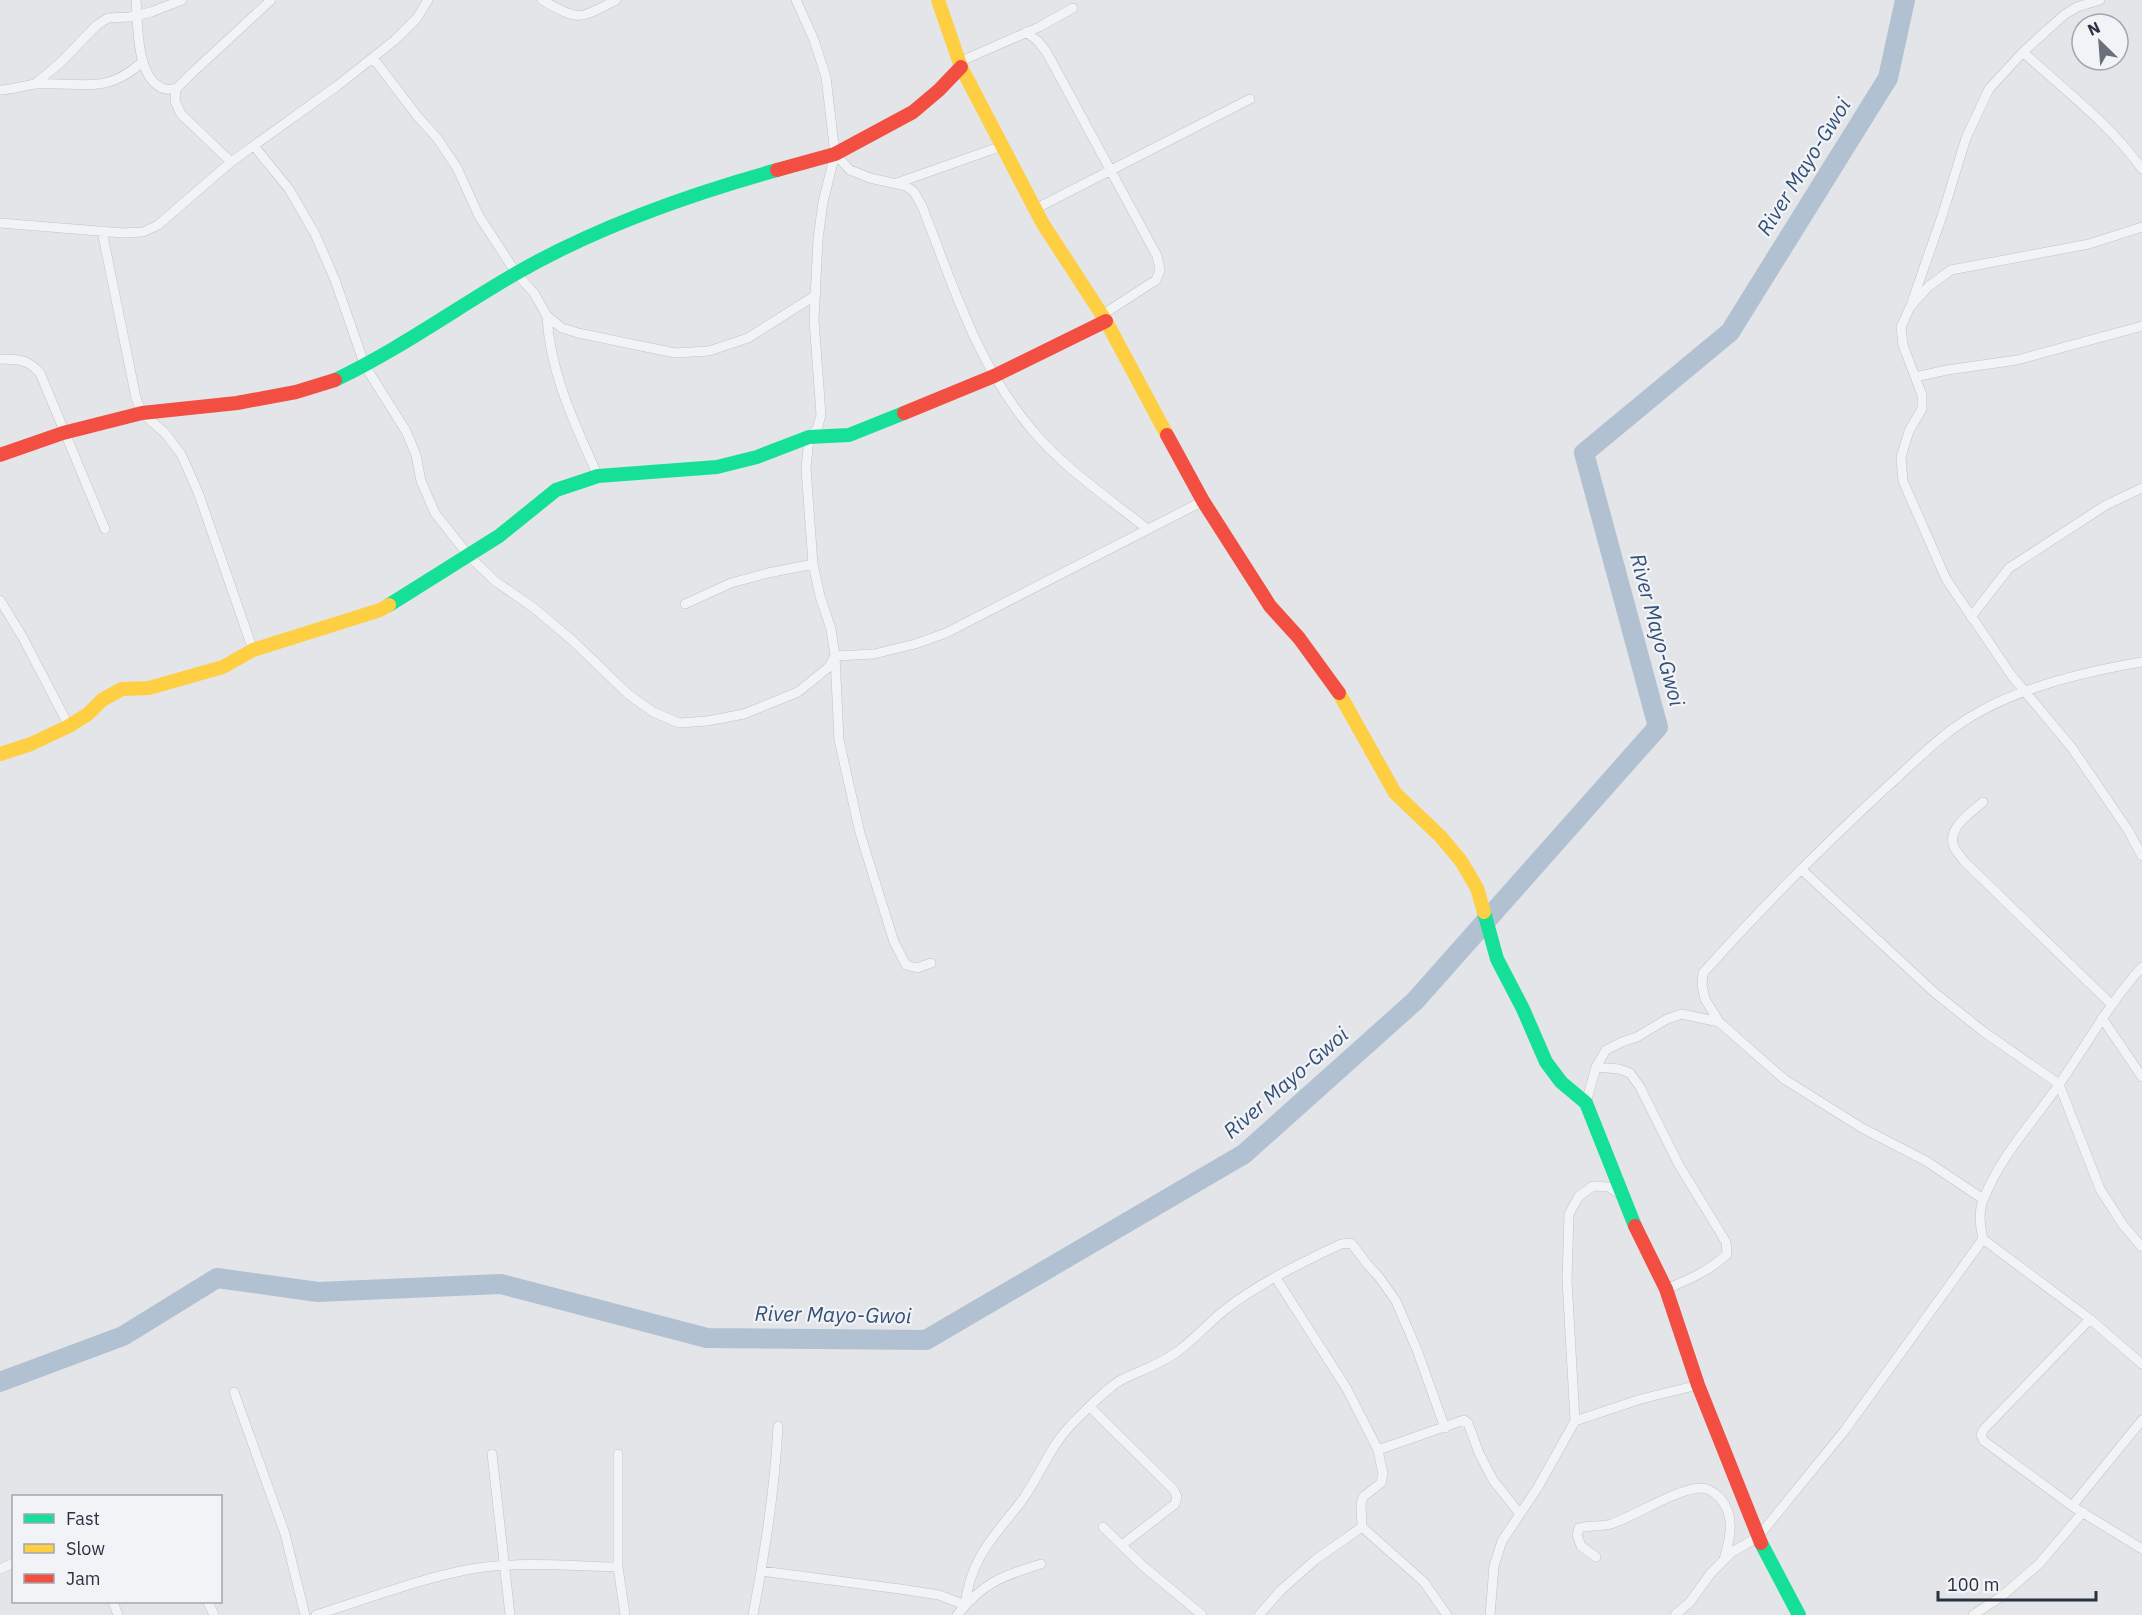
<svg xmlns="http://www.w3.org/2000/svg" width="2142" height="1615" font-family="'IBM Plex Sans',sans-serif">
  <rect width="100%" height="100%" fill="#e3e5e8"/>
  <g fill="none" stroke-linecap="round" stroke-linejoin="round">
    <path stroke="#b1c1d2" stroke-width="20" d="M0 1382 123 1336 217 1278 318 1292 501 1284 707 1338 926 1340 1244 1154 1415 1001 1658 727 1584 453 1730 332 1888 78 1905 0"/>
    <g stroke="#c1c3c6" stroke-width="10">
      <path id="street" d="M136 0C138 24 136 77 162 88 165 90 172 89 176 89
        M542 0C579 21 578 20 616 0
        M796 0 814 40 826 77 835 154 823 202 818 239 814 320 821 415 817 429 809 437 806 469 813 564 820 596 831 629 835 656 839 740 860 833 894 942 906 965 917 968 931 963
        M1026 32 1038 41 1047 53 1157 256 1160 270 1156 280 1102 315
        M2023 52C2063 89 2110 124 2142 169
        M373 58 418 117 437 138 457 168 479 216 516 273 534 293 547 316 562 328 578 333 675 353 709 351 748 338 816 295
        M959 62 1039 27 1073 8
        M35 84 60 63 97 25 108 18 130 17 151 12 182 0
        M0 90C13 90 24 85 37 84 79 81 106 96 142 62
        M254 146 289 189 315 234 335 280 365 366 406 431 416 455 421 481 435 513 468 555 495 581 534 608 573 641 628 694 653 712 679 723 707 721 744 714 798 692 829 667 835 656
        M835 154 850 170 870 178 906 186 914 192 922 206C953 285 977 365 1033 431 1065 469 1109 498 1147 529
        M231 162 181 114 175 101 176 89 192 73 271 0
        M897 183 1002 146
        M1035 209 1250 99
        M0 223 123 233 143 232 158 225 231 162 337 86 395 40 417 18 428 0
        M2142 227 2089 244 1951 270 1929 286 1910 307 1901 327 1903 345 1922 395V409L1909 431 1901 457 1903 481 1946 579 2012 676 2072 748 2128 830 2142 856
        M102 231 136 398 142 413 165 433 181 454 198 492 253 650
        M1912 302 1942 216 1966 138 1989 89 2023 52 2064 15 2077 7 2100 0
        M547 316C550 373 575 425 598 476
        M0 359C18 360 27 358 40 373L105 529
        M1915 377 1947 370 2017 360 2142 326
        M0 600 23 638 69 726
        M685 604 731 583 768 573 813 564
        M1971 617 2009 568 2106 505 2142 488
        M835 656 874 654 915 644 946 633 1203 501
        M1983 802C1971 813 1949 826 1953 844 1954 850 1961 856 1964 861L2112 1005
        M1801 869 1935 993 1984 1032 2059 1084 2100 1189 2123 1225 2142 1247
        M2102 1018 2142 1077
        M1596 1067 1619 1069 1630 1073 1640 1087 1679 1165 1726 1242 1727 1254C1711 1270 1688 1280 1666 1289
        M1586 1103 1596 1067 1606 1050 1622 1042 1637 1037 1667 1019 1682 1014 1719 1022
        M1983 1199 1926 1161 1862 1128 1784 1079 1719 1022 1705 999 1702 985 1703 973C1762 907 1824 845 1889 785 1918 759 1946 729 1981 711 2028 685 2089 671 2142 662
        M1983 1239 2090 1319 2142 1364
        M1276 1278 1347 1389 1378 1450 1383 1474 1381 1483 1363 1497 1361 1504 1362 1527 1424 1582 1447 1615
        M2090 1319 1984 1429 1981 1435 1984 1441 2072 1506 2142 1549
        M234 1392 285 1534 305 1615
        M1090 1407 1174 1490 1177 1497 1175 1504 1122 1545
        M1575 1421 1641 1399 1698 1385
        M1378 1450 1464 1420 1468 1423 1479 1453 1493 1480 1520 1514
        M492 1454 510 1615
        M618 1454V1567L625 1615
        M2072 1506 2142 1420
        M1103 1527 1143 1566 1202 1615
        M1596 1557 1581 1546 1577 1535 1579 1528C1590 1525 1600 1527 1611 1524 1635 1516 1678 1488 1701 1488 1709 1488 1715 1493 1720 1498 1736 1516 1730 1539 1724 1559
        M0 1569 14 1563
        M761 1571 900 1589 939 1595 965 1605
        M113 1602 118 1615
        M208 1602 214 1615
        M965 1605C971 1556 995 1536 1023 1499 1040 1475 1050 1447 1070 1426 1082 1414 1110 1384 1125 1378 1142 1370 1158 1365 1174 1354 1193 1341 1208 1323 1226 1309 1257 1284 1305 1261 1341 1244L1351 1243 1368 1265 1379 1277 1396 1301 1417 1350 1445 1428
        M316 1615C367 1599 418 1579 471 1569 519 1561 570 1566 618 1567
        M753 1615C765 1552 775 1490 778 1426
        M957 1615C984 1582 1002 1576 1041 1564
        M1259 1615 1281 1590 1315 1560 1362 1527
        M1490 1615 1494 1566 1502 1541 1538 1487 1575 1421 1567 1280 1569 1214 1579 1196 1593 1186 1609 1187 1621 1195
        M1675 1615 1690 1602 1711 1573 1732 1552 1758 1537 1845 1430 1983 1239C1980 1225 1978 1212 1984 1198 2001 1155 2034 1121 2060 1083 2087 1044 2110 1002 2142 967
        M1973 1615 2002 1596 2039 1564 2083 1512"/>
    </g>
    <use href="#street" stroke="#f2f3f5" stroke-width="9"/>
    <path stroke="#16e098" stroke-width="14" d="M335 380C398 350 455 309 515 274 596 227 687 195 777 170
      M389 605 499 536 556 490 598 476 717 467 757 457 809 437 849 435 904 413
      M1484 912 1497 959 1523 1009 1546 1062 1561 1082 1586 1103 1635 1226
      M1761 1543 1799 1615"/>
    <path stroke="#ffcf43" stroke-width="14" d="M938 0 961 67 1043 224 1106 321 1167 435
      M1339 693 1395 793 1441 837 1461 861 1477 888 1484 912
      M0 754 31 744 69 726 88 714 102 700 122 689 149 688 223 667 253 650 380 610 389 605"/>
    <path stroke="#f24e42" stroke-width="14" d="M777 170 835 154 913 112 939 90 961 67
      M904 413 994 376 1106 321
      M1167 435 1203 501 1270 606 1299 638 1339 693
      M0 455 63 433 142 413 237 403 296 392 335 380
      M1635 1226 1666 1289 1698 1385 1761 1543"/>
  </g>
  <g text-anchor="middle" stroke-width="4.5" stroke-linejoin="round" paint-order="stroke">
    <g font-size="21" font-style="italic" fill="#345075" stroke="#f1f3f7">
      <text transform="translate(1804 167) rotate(-58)" y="7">River Mayo-Gwoi</text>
      <text transform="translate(1657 630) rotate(75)" y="7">River Mayo-Gwoi</text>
      <text transform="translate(1286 1083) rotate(-41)" y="7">River Mayo-Gwoi</text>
      <text transform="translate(833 1315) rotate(1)" y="7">River Mayo-Gwoi</text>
    </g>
  </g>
  <rect x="12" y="1495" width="210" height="108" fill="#f1f3f7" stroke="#a1a6ae" stroke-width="1.5"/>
  <rect x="24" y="1514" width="30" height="9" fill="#16e098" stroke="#a1a6ae" stroke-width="1.5"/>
  <text x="66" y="1525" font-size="18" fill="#293241">Fast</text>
  <rect x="24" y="1544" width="30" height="9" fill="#ffcf43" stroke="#a1a6ae" stroke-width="1.5"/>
  <text x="66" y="1555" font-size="18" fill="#293241">Slow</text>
  <rect x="24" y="1574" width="30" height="9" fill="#f24e42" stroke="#a1a6ae" stroke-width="1.5"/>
  <text x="66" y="1585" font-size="18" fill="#293241">Jam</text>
  <g transform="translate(2100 42) rotate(335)"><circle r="28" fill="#f1f3f7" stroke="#a1a6ae" stroke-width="1.5"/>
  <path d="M0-4.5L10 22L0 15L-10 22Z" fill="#6a717b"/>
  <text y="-9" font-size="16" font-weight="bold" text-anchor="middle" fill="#293241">N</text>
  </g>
  <path d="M1938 1591v9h158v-9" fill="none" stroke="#293241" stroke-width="3"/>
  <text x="1947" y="1591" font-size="18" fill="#293241" stroke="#f1f3f7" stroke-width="4.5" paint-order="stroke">100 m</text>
</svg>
